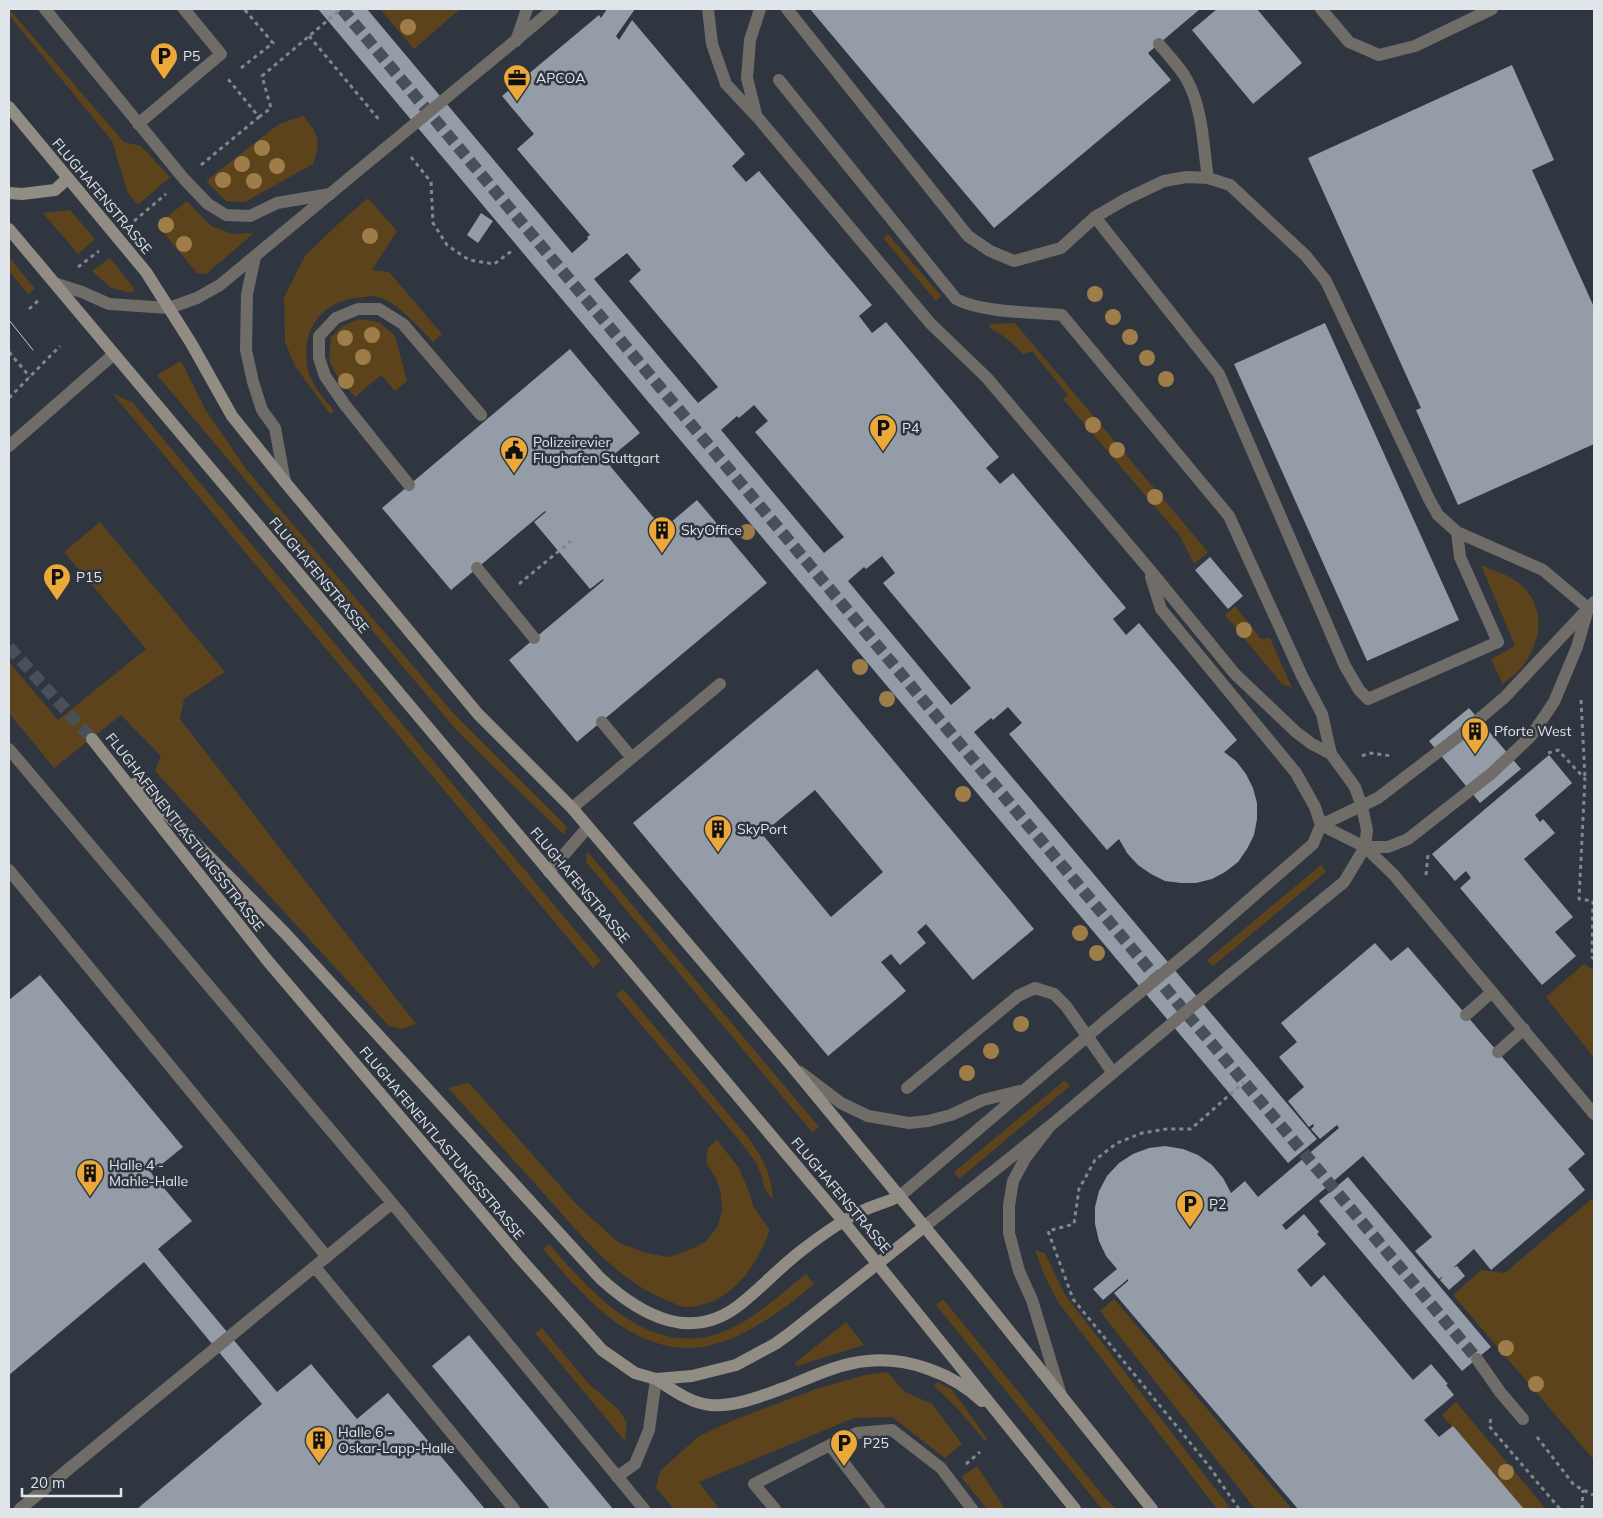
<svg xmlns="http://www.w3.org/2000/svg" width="1603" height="1518" font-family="Mulish,sans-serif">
  <rect width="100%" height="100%" fill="#2f363f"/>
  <path fill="#5c431c" d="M9 9 124 142 141 146 170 177 138 205 128 193 112 141 9 15Z
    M380 9H460L414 49Z
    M303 116C319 134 321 141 313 164L245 202 226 201 206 181 279 124Z
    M368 198 397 231 372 270 389 272 442 334 433 342C419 327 394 298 373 296 368 296 362 298 357 298 320 302 300 332 308 369 311 385 324 398 334 411L330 414 295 366 285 342 284 297 305 256 337 225Z
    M187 201 211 226 233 234 254 233 206 274 197 273 157 225Z
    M70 210 95 239 78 254 43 213Z
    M888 234 941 296 936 301 883 238Z
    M9 257 35 289 28 294 9 271Z
    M110 258 134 288 132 293 111 288 92 271Z
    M359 319 379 322 395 336 407 381 395 391 381 375 355 397 336 374 329 360 331 337 343 326Z
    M1015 323 1208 552 1194 564 1180 536 1063 399 1068 395 1032 351 1023 354C1013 343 1003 335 990 328V324Z
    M181 361 205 409 246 469 453 713 567 827 564 835 458 732 157 375Z
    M112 393 133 403 601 961 593 968Z
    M100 522 225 672 184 699 180 719 416 1024 403 1029 389 1026 155 771 161 756 121 715 54 768 9 713V662L58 720 146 649 64 552Z
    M1481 565C1492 570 1507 574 1516 581 1544 601 1544 636 1525 663 1520 671 1510 677 1503 684L1491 659 1515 646Z
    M1235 606 1261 639 1270 638 1292 688 1282 684 1225 615Z
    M587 851 819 1127 812 1132 586 862Z
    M1321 865 1326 872 1213 966 1207 960Z
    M1584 964 1594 970V1058L1546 997Z
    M623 989 747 1136C763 1159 771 1171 773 1200L764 1188 762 1176 756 1163 740 1141 616 995Z
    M1065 1080 1070 1086 959 1179 954 1172Z
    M469 1083 577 1205 619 1243 646 1253 669 1257 694 1248 706 1241 718 1226 722 1210 721 1193 716 1179 706 1162 708 1148 717 1140 739 1168 747 1187 754 1208 770 1230C758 1262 736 1298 700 1305 696 1306 690 1308 685 1307 681 1307 675 1304 671 1302 615 1281 577 1230 538 1187 508 1154 478 1121 448 1088Z
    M1594 1197V1460L1453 1295 1481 1270 1505 1273Z
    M549 1244C591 1292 646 1356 717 1334 751 1323 779 1295 806 1274L814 1284C802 1293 791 1304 778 1312 751 1331 717 1350 683 1348 622 1344 579 1291 543 1249Z
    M1035 1250 1045 1253 1065 1295 1231 1509H1217L1058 1302 1044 1274Z
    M943 1299 1104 1497 1116 1509H1102L936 1305Z
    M1114 1299 1292 1509H1255L1100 1311Z
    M846 1322 864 1345 797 1366 795 1363Z
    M542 1328 588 1383 619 1410 627 1423 625 1441 535 1333Z
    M887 1372 905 1392 932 1404 962 1444 945 1458 892 1417 854 1418 699 1482 719 1509H674L656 1488 660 1471 699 1436 736 1419 816 1389 865 1375Z
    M937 1382 951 1389 962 1403 987 1439 985 1441 955 1406 934 1386Z
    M1456 1402 1546 1509H1524L1442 1415Z
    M977 1466 1005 1509H987L961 1477Z"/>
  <path fill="#949da7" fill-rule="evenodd" d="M318 9H367L572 253 588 239 587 237 590 235 517 149 534 134 502 96 599 15 601 18 607 9H635L616 36 619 40 632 20 745 154 732 166 746 182 759 171 872 305 859 316 872 333 886 322 999 457 986 468 1000 484 1013 473 1126 608 1113 619 1126 635 1139 623 1237 740 1224 752 1236 761 1246 774 1253 788 1257 803V819L1254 835 1247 849 1238 862 1225 872 1212 879 1196 883H1181L1165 881 1151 874 1138 865 1127 853 1119 839 1107 850 1009 734 1022 723 1008 707 993 720 991 718 974 732 1317 1139 1288 1163ZM627 253 641 270 629 281 718 387 698 403 594 279ZM754 405 768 421 755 432 844 537 824 553 721 430 737 416 739 418ZM882 556 895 573 883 583 971 688 951 705 848 581 864 567 866 569Z
    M810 9H1200L1148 53 1171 80 994 228Z
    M1217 9H1257L1302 63 1253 104 1192 30Z
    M1512 65 1554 160 1532 170 1594 307V444L1458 505 1416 410 1421 408 1308 158Z
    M481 213 493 221 478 243 467 235Z
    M1325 323 1459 620 1367 661 1234 364Z
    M570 349 640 433 606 461 663 529 697 500 767 583 577 742 509 660 604 580 603 579 590 589 534 522 546 512 545 511 451 590 382 508Z
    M1210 557 1243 596 1228 609 1195 570Z
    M817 669 1034 929 973 980 926 924 917 932 926 943 900 965 891 954 881 962 906 991 828 1056 633 823ZM815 790 883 872 831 917 762 834Z
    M1469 708 1521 769 1480 803 1429 741Z
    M1549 755 1572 783 1535 815 1540 822 1543 819 1555 833 1524 859 1573 917 1555 932 1576 956 1542 985 1460 888 1471 878 1466 871 1455 881 1432 854Z
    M1375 943 1391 961 1408 947 1585 1154 1568 1169 1585 1190 1491 1270 1474 1249 1453 1268 1457 1266 1465 1276 1449 1290 1440 1280 1443 1276 1439 1279 1415 1251 1432 1237 1363 1156 1282 1225 1286 1230 1304 1214 1319 1232 1317 1234 1326 1244 1297 1270 1311 1287 1324 1275 1413 1380 1431 1364 1448 1384 1446 1385 1454 1395 1424 1420 1439 1437 1453 1426 1524 1509H1298L1114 1293 1128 1281V1279L1103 1300 1093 1289 1117 1269 1106 1256 1099 1241 1095 1224V1207L1099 1191 1107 1176 1119 1163 1133 1154 1149 1148 1165 1146 1183 1149 1198 1155 1212 1165 1223 1178 1231 1193 1245 1181 1258 1197 1339 1128 1337 1125 1320 1139 1311 1129 1314 1126 1313 1124 1309 1127 1288 1101 1304 1087 1279 1057 1297 1042 1281 1023Z
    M40 975 183 1147 151 1173 192 1221 158 1249 277 1392 311 1364 357 1419 388 1393 485 1509H137L262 1404 144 1262 9 1375V1000Z
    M1348 1177 1491 1347 1462 1371 1319 1201Z
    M469 1335 613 1509H550L432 1366Z"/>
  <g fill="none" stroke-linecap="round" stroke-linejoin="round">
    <path stroke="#4a5059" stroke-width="12" stroke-dasharray="12 6" stroke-linecap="butt" d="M342 9 1477 1359"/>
    <path stroke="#4a5059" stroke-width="12" stroke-dasharray="12 6" stroke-linecap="butt" d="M9 647 92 739"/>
    <path stroke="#81878e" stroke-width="3" stroke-dasharray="4 4" stroke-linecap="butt" d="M309 36 381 122
      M241 68 273 43 244 9
      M259 117 271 108 262 76 341 9
      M411 157 431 182 433 223 447 245 469 260 494 264 513 250
      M201 165 259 117 228 79 229 78
      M134 221 166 194
      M78 267 99 251
      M29 309 39 300
      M9 352 30 377
      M9 398 60 346
      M519 584 571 541
      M1581 700 1585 778
      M1548 753 1558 750 1585 779 1579 899 1593 901 1592 957 1594 959
      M1362 756 1369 753 1392 756
      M1426 875 1428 854
      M1491 1419 1489 1426 1560 1509
      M1537 1437 1574 1485 1593 1495
      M966 1464 980 1452
      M1239 1509 1209 1466 1073 1299 1048 1231 1074 1224 1079 1189 1095 1160 1117 1143 1142 1133 1167 1129H1191L1244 1082
      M1582 1509 1583 1490"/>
    <path stroke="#706d68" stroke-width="12" d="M45 9 184 179 208 204 226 215 250 216 277 203 330 194
      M787 9 968 236 990 251 1014 261 1061 248 1095 217 1126 199 1164 181 1186 177 1208 178 1230 185 1306 256 1326 281 1429 499 1438 515 1457 532 1543 570 1588 608
      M1321 9 1349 42 1379 55 1415 46 1492 9
      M516 41 527 9
      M1159 44C1168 55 1180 67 1187 80 1203 109 1203 146 1208 178
      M779 80 956 299C983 313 1031 312 1062 315L1229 516 1302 676 1322 714 1331 754
      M138 124 221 54 184 9
      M1095 217 1219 374 1345 666 1359 690 1368 699 1498 642 1460 557 1457 532
      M9 446 114 354
      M409 485 345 405 325 376 319 358V336L336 318 358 309H379L403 324 481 415
      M477 568 534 638
      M602 722 632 758
      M9 749 392 1203 644 1509
      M572 808 720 684
      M1321 825 1378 798 1459 736 1505 697 1594 602
      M1365 847H1388L1408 839 1492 773 1531 736 1554 702 1577 647 1587 612
      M9 870 327 1257
      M549 872 588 827
      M1466 1015 1492 992
      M1498 1052 1524 1029
      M907 1088 1018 996 1035 988 1054 994 1066 1006 1113 1073
      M315 1267 514 1509
      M830 1445 857 1433 892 1430 941 1468 972 1509
      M617 1477 635 1464 649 1430 656 1379
      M20 1509 392 1203
      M775 1509 754 1484 830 1445 879 1509"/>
    <path stroke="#706d68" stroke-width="12" d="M1477 1359 1500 1392 1523 1419"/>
    <path stroke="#706d68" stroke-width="12" d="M708 9 712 44 726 84 759 119 930 323 987 378 1149 569 1235 674 1296 732 1312 744 1331 754 1355 787 1362 807 1367 830 1365 847 1344 882 1224 980
      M533 26 553 9
      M756 114 747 78 750 40 760 9
      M255 257 247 294 246 350 253 382 262 410 275 428 285 482
      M57 284 82 292 109 304 169 308 197 298 220 285 348 179
      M1151 577 1161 609 1296 773 1315 807 1321 825 1313 844 1195 947
      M1321 825 1365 847 1394 875 1594 1114
      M800 1072 841 1103 868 1116 909 1123 928 1121 951 1115 983 1100 1020 1091
      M1050 1126 1026 1157 1013 1181 1009 1206V1233L1019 1271 1032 1300 1060 1392
      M900 1196 1104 1022
      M925 1226 1050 1126 1133 1056"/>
    <path stroke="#918c84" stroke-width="12" d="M9 107 146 272 191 343 232 416 285 482 478 714 572 808 791 1065 962 1272 1152 1509
      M9 193 22 194 55 190 68 178
      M9 229 843 1221 1075 1509
      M92 739 267 960 518 1256 602 1350 635 1373 656 1379 692 1376 736 1365 775 1344 789 1334 925 1226
      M136 783 285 933 600 1278C639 1314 689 1343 738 1306 760 1289 779 1268 801 1251 819 1237 838 1223 858 1213 871 1206 886 1203 900 1196
      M656 1379C673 1390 690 1403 710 1405 735 1407 761 1396 784 1388 809 1378 840 1363 867 1361 908 1357 952 1373 982 1401"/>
    <path stroke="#c3c8ce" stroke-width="1" d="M9 320 33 350"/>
    <path stroke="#706d68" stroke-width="12" d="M348 179 533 26
      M1104 1022 1195 947
      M1133 1056 1224 980"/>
  </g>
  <g fill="#9e7d48">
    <circle cx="408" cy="27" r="8"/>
    <circle cx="262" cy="148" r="8"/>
    <circle cx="242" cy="164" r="8"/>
    <circle cx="277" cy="166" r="8"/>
    <circle cx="223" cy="180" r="8"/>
    <circle cx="254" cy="181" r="8"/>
    <circle cx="166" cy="225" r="8"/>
    <circle cx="370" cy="236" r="8"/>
    <circle cx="184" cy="244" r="8"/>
    <circle cx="1095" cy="294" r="8"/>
    <circle cx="1113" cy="317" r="8"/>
    <circle cx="372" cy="335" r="8"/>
    <circle cx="1130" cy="337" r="8"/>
    <circle cx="345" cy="338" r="8"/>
    <circle cx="363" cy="357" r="8"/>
    <circle cx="1147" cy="358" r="8"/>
    <circle cx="1166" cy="379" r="8"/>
    <circle cx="346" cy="381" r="8"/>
    <circle cx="1093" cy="425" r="8"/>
    <circle cx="1117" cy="450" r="8"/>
    <circle cx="1155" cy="497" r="8"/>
    <circle cx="747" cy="532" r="8"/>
    <circle cx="1244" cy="630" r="8"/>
    <circle cx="860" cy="667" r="8"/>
    <circle cx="887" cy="699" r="8"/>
    <circle cx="963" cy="794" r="8"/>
    <circle cx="1080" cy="933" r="8"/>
    <circle cx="1097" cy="953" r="8"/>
    <circle cx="1021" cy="1024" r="8"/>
    <circle cx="991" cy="1051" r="8"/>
    <circle cx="967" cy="1073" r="8"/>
    <circle cx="1506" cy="1348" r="8"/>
    <circle cx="1536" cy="1384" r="8"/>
    <circle cx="1506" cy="1472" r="8"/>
  </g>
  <defs>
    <g id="parking-pin" transform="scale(1.4375)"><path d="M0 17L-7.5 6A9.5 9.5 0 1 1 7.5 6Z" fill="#eca93a" stroke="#2f363f"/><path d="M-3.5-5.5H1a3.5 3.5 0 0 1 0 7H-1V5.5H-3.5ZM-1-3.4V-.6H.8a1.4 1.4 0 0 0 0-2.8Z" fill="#111"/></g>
    <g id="office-pin" transform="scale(1.4375)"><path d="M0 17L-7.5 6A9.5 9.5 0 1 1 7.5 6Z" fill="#eca93a" stroke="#2f363f"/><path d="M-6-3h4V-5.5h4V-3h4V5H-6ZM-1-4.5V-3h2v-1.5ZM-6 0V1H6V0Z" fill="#111"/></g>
    <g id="civic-pin" transform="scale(1.4375)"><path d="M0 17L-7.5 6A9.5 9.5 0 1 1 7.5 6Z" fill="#eca93a" stroke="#2f363f"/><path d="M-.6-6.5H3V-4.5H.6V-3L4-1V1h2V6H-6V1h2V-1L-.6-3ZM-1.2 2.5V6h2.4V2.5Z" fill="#111"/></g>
    <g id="building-pin" transform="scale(1.4375)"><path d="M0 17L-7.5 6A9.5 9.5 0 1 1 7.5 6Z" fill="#eca93a" stroke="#2f363f"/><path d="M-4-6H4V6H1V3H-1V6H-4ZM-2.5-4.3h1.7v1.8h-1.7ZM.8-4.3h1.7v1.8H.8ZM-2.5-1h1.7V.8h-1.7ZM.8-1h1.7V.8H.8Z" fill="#111"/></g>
  </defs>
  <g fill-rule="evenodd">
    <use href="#parking-pin" x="164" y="56"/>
    <use href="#office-pin" x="517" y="78"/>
    <use href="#parking-pin" x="883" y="428"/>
    <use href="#civic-pin" x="514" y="450"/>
    <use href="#building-pin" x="662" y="530"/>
    <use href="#parking-pin" x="57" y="577"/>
    <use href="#building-pin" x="1475" y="731"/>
    <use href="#building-pin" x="718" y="829"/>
    <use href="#building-pin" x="90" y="1173"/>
    <use href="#parking-pin" x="1190" y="1204"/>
    <use href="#building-pin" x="319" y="1440"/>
    <use href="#parking-pin" x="844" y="1443"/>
  </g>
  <g text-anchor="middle" stroke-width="5" stroke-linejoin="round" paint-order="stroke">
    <g font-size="14" fill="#e0e5ea" stroke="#2f363f" text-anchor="start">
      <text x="183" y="61">P5</text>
      <text x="536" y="83">APCOA</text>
      <text x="902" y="433">P4</text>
      <text x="533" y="447">Polizeirevier<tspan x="533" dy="16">Flughafen Stuttgart</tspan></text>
      <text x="681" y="535">SkyOffice</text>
      <text x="76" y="582">P15</text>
      <text x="1494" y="736">Pforte West</text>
      <text x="737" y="834">SkyPort</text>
      <text x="109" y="1170">Halle 4 -<tspan x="109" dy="16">Mahle-Halle</tspan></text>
      <text x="1209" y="1209">P2</text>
      <text x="338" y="1437">Halle 6 -<tspan x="338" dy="16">Oskar-Lapp-Halle</tspan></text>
      <text x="863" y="1448">P25</text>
    </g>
    <g font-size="14" fill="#e0e5ea" stroke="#2f363f">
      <text transform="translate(102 196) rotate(50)" y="5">FLUGHAFENSTRASSE</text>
      <text transform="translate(319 575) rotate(50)" y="5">FLUGHAFENSTRASSE</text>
      <text transform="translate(185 832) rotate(52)" y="5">FLUGHAFENENTLASTUNGSSTRASSE</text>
      <text transform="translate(580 885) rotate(50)" y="5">FLUGHAFENSTRASSE</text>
      <text transform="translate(442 1143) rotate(50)" y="5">FLUGHAFENENTLASTUNGSSTRASSE</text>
      <text transform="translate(841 1195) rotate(50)" y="5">FLUGHAFENSTRASSE</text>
    </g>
  </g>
  <rect width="1603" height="1518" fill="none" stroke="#e0e5ea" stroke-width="20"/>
  <path d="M22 1488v8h99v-8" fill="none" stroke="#e0e5ea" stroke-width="2.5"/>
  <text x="30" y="1488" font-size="15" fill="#e0e5ea" stroke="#2f363f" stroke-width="4" paint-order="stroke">20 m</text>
</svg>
